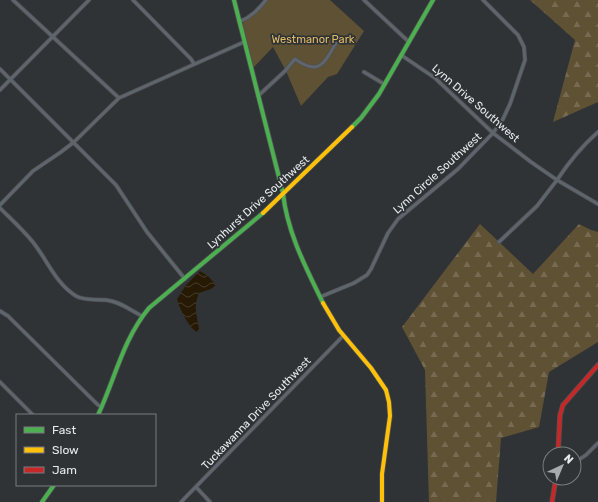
<svg xmlns="http://www.w3.org/2000/svg" width="598" height="502" font-family="Rubik,sans-serif">
  <defs>
    <pattern id="forest-firs" width="22" height="20" patternUnits="userSpaceOnUse"><rect width="22" height="20" fill="#5f5134"/><path d="M5 1l3.5 6h-7zM16 11l3.5 6h-7z" fill="#766a52"/></pattern>
    <pattern id="water-waves" width="16" height="10" patternUnits="userSpaceOnUse"><rect width="16" height="10" fill="#271a05"/><path d="M0 5q4-4 8 0t8 0" fill="none" stroke="#463b2a"/></pattern>
  </defs>
  <rect width="100%" height="100%" fill="#303335"/>
  <path fill="url(#forest-firs)" d="M530 0H598V102L553 122 575 40Z
    M480 224 533 274 579 224 591 230 598 232V342L549 372 539 427 501 438 496 502H429L425 370 402 327Z"/>
  <path fill="#5f5134" d="M265 0H330L364 31 337 74 328 77 301 106 286 71 273 47 253 68 242 24Z"/>
  <path fill="url(#water-waves)" d="M200 271 208 276 216 285 211 289 199 293C193 307 197 315 199 329L197 332C189 328 179 308 177 299L186 285Z"/>
  <g fill="none" stroke-linecap="round" stroke-linejoin="round">
    <g stroke="#4e5052" stroke-width="4.5">
      <path id="street" d="M13 0 119 98
        M133 0 191 59 194 64
        M364 0 409 42
        M239 22C251 17 258 10 266 0
        M401 55 435 78 493 133 531 162 557 180 537 206 499 242
        M0 69 116 185 147 232 185 279
        M364 72 384 84
        M0 90 89 0
        M258 96 285 71 295 59C319 76 324 64 336 43
        M598 132C582 146 569 162 557 180L598 204
        M0 205 33 171 61 152 74 142 119 98 244 42
        M0 208C11 219 22 229 32 241 47 259 55 283 76 296 85 301 95 299 106 300 119 301 130 310 142 316
        M320 297 354 283 367 275 371 269 388 233 398 219 458 169 493 133 503 119 510 104 525 60 524 47 518 35 483 0
        M0 311 8 316 98 405 102 407
        M0 382 33 415
        M574 463 586 455 598 443
        M196 487 210 502
        M181 502 343 336"/>
    </g>
    <g stroke="#4e5052" stroke-width="5.5">
      <path id="fast" d="M234 0 283 193C287 232 306 268 323 303
        M352 127 361 118 379 94 433 0
        M98 415C115 379 123 339 149 308L263 213
        M42 502 54 485"/>
    </g>
    <g stroke="#4e5052" stroke-width="5.5">
      <path id="slow" d="M263 213 352 127
        M323 303 339 330 371 368 386 390 389 402 390 416 382 474V502"/>
    </g>
    <g stroke="#4e5052" stroke-width="5.5">
      <path id="jam" d="M558 454 560 415 563 405 598 365
        M552 502 556 478"/>
    </g>
    <use href="#street" stroke="#5f656c" stroke-width="3"/>
    <use href="#fast" stroke="#4caf50" stroke-width="4"/>
    <use href="#slow" stroke="#ffc107" stroke-width="4"/>
    <use href="#jam" stroke="#c62828" stroke-width="4"/>
  </g>
  <g text-anchor="middle" stroke-width="3.5" stroke-linejoin="round" paint-order="stroke">
    <g font-size="11" fill="#e2bb66" stroke="#2f3336">
      <text x="313" y="43">Westmanor Park</text>
    </g>
    <g font-size="11" fill="#e8ebed" stroke="#2f3336">
      <text transform="translate(476 103) rotate(41)" y="4">Lynn Drive Southwest</text>
      <text transform="translate(437 173) rotate(-42)" y="4">Lynn Circle Southwest</text>
      <text transform="translate(258 202) rotate(-42)" y="4">Lynhurst Drive Southwest</text>
      <text transform="translate(256 413) rotate(-46)" y="4">Tuckawanna Drive Southwest</text>
    </g>
  </g>
  <rect x="16" y="414" width="140" height="72" fill="#2f3336" stroke="#797d7f"/>
  <rect x="24" y="427" width="20" height="6" fill="#4caf50" stroke="#797d7f"/>
  <text x="52" y="434" font-size="12" fill="#e8ebed">Fast</text>
  <rect x="24" y="447" width="20" height="6" fill="#ffc107" stroke="#797d7f"/>
  <text x="52" y="454" font-size="12" fill="#e8ebed">Slow</text>
  <rect x="24" y="467" width="20" height="6" fill="#c62828" stroke="#797d7f"/>
  <text x="52" y="474" font-size="12" fill="#e8ebed">Jam</text>
  <g transform="translate(562 466) rotate(44)"><circle r="19" fill="#2f3336" stroke="#797d7f"/>
  <path d="M0-3L7 15L0 10L-7 15Z" fill="#a8abad"/>
  <text y="-6" font-size="11" font-weight="bold" text-anchor="middle" fill="#e8ebed">N</text>
  </g>
</svg>
